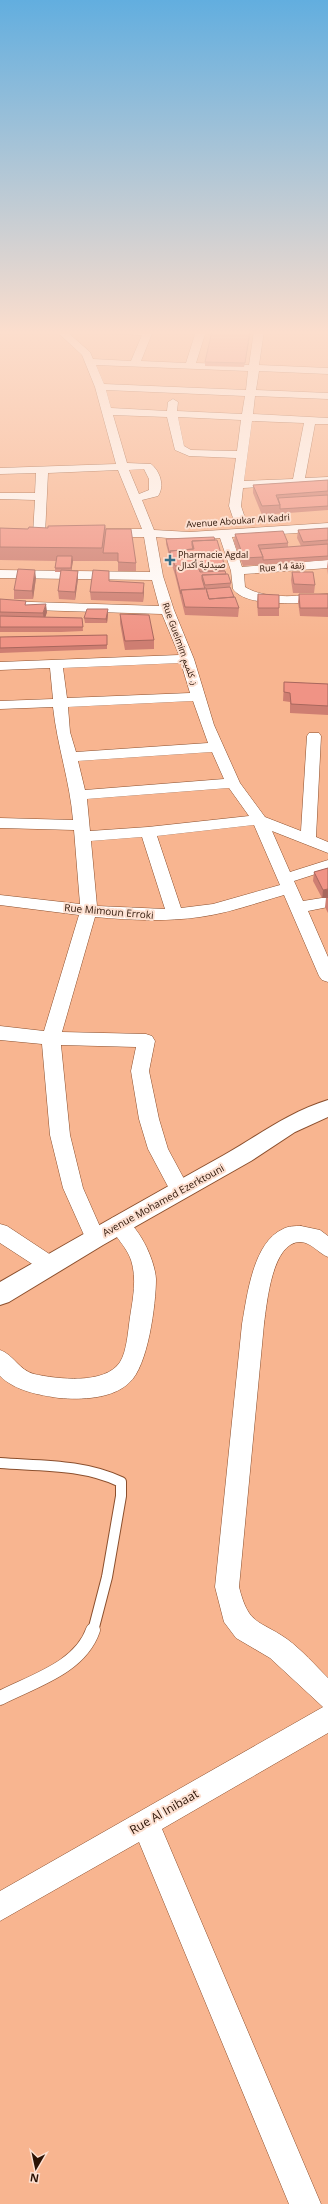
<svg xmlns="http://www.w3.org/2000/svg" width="328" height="2204" font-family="'Open Sans','Noto Sans Arabic',sans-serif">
  <rect width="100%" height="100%" fill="#f8b590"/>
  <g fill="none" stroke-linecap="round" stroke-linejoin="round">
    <g stroke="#8b4f2d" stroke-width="12">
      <path id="lane-far1" d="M0 1463C41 1466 83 1464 121 1482V1496L107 1577 93 1631"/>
    </g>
    <g stroke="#8b4f2d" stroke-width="15">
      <path id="lane" d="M0 1698C33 1681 80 1668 93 1630"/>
    </g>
    <g stroke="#8b4f2d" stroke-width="1">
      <path id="street" d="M56 331H66L90 352 93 359 131 361 142 335 117 334 112 331H153L141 361 186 363 196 331H206L196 363 249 365 254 331H264L259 365 328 368V374L259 371 256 390 328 393V399L255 396 253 414 328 418V424H315L305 478 328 477V483L243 488 241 506 246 521 240 525 234 521 229 506 236 458 189 456 175 450 167 417 113 415 127 463 151 464C160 471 165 486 158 496L142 500 154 530 190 532 328 523V531L232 537 242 567 328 560V568L244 574 245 587C268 601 302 595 328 594V602C306 602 247 609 233 589L231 571 220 538 190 540 156 537 163 576 174 610 194 659 214 725 240 783 265 817 301 831 307 736 309 733H319L321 736 316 837 328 842V853L272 831 290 872 328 860V870L294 881 303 901 328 897V907L308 911 328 957V982L322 980 319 976 284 895C256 903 229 913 200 917 166 922 130 920 95 917L62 1032 146 1034 152 1036 155 1041 149 1071 159 1119 168 1149 190 1190 187 1196 180 1198 173 1196 148 1149 139 1119 131 1071 136 1047 61 1045 70 1135 83 1188 105 1238 102 1244 95 1246 88 1244 63 1188 50 1135 42 1044 0 1040V1026L44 1031 79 915 0 905V895L80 904 74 830 0 828V818L73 820C70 782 57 745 53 707L0 709V701L53 699 50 668 0 670V662L179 655 162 614 0 609V601L159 606 152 580 0 578V570L150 572 144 537H106L100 533 106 529H142L118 470 48 473 45 534 39 538 33 534 35 500 0 499V493H35L36 473 0 474V468L116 464 95 387 82 355ZM96 365 248 371 246 390 104 384ZM106 390 245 396 242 414 177 411 178 402 173 399 168 402 167 411 111 408ZM178 417 241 420 237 451 191 450 184 446ZM252 421 304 423 293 479 244 481ZM144 469 149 479V490L139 494 129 470ZM181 663 190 693 67 698 63 668ZM193 701 208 743 76 752 70 732 68 707ZM212 752 224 779 85 790 78 761ZM229 788 249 816 148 827 90 831 87 799ZM254 825 280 885 213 904 181 908 157 836ZM142 837 165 909 97 906 91 841Z
        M119 1216C138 1222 155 1260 156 1279 156 1304 148 1367 129 1383 112 1399 81 1400 59 1398 39 1395 15 1391 0 1376V1350C14 1355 19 1370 34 1374 57 1379 105 1385 120 1362 127 1351 128 1330 130 1317 133 1298 137 1279 131 1260 126 1246 115 1237 109 1224L112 1218Z
        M0 1224 7 1226 57 1259 60 1265 57 1271 50 1274 43 1271 0 1243Z
        M301 1226 320 1230 328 1236V1257C318 1253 312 1243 301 1242 272 1241 267 1303 264 1324L239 1587C249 1626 258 1619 287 1639 302 1650 315 1665 328 1678V1733L162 1829 321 2204H289L139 1842 0 1921V1891L323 1707 270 1658 236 1638 224 1622 215 1587 242 1324C247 1296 253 1242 283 1229 288 1226 295 1226 301 1226Z"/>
    </g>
    <g stroke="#8b4f2d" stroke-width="2">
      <path id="secondary" d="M328 1100V1117L295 1132 251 1161 103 1245 9 1302 0 1305V1282C74 1239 149 1197 224 1155 259 1135 289 1112 328 1100Z"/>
    </g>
    <use href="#lane-far1" stroke="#fff" stroke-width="10"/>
    <use href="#lane" stroke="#fff" stroke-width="14"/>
    <use href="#street" fill="#fff" fill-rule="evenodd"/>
    <use href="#secondary" fill="#fff" fill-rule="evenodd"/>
  </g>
  <path fill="#ce7e72" d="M212 331H251L244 367 205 366V362Z
    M328 480V510L262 515 253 493V485Z
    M105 525 106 529 136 563V571H118V561H73L71 571H78V579L75 600 59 599 58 591 61 572H55V568L56 561 0 560V528L28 529Z
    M328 528V575L327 567 328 560 243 566 234 542 235 534 288 543V547L301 546 297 538 298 530Z
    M189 538 225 567V571L231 583 230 587 239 608 238 617 185 615 175 575 170 559 166 544V539Z
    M292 572 315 585 314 593H293L291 580Z
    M36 578 33 599H14V590Z
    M109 581 144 591 143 602 91 600 90 592Z
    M258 594 279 608V616H258L257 602Z
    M299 594H328V617L300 616 298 602Z
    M0 599 26 605 47 612 45 617 82 618 83 631 61 632H0Z
    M108 614 107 623H85L84 618Z
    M120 614 154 640V649L125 650 120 623Z
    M107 635V649L0 653V637Z
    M284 682 328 684V715L290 713V702L283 701Z
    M328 868 322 898 313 881 314 872Z
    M326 898H328V913L325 907Z"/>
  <path fill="#a8675d" d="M250 331H251L244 367 245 363Z
    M72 556 73 561 71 573V568Z
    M35 570 36 578 33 599 32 591Z
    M78 571V579L75 600V592Z
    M144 583V591L143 602V593Z
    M46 604 47 612 44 622 43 613Z
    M108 609V614L107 623 106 619Z
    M328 889V898H322L323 890Z"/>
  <path fill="#f09385" stroke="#a8675d" d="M212 331H250L245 363 205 362Z
    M328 480V491L276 495 280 505 262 506 253 485Z
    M328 495V506L280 509V505L278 498Z
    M105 525 102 548 0 547V528L28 529 29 527 48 528V526Z
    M328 528V540L303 542 298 530Z
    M106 529H131L136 563 118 562V553H103Z
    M283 531 288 543 258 545 263 557 244 558 235 534Z
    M214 537 215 540 192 541V545L193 549 170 551V555L166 539 189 538Z
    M217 540 225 567 200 568 199 565 175 566 170 551 194 549 192 541Z
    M328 544V556L263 560V557L260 549Z
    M57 556H72L71 568H55Z
    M18 569 35 570 32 591 14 590Z
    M199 569 200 572 225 571 226 574 202 575V579L205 589 181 590V594L175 570Z
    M61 570 78 571 75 592 58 591Z
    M93 570 109 571V581L144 583 143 593 90 592Z
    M292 572H313L315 585 294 584Z
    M228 574 231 583 205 585 202 575Z
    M230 587 234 597 209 599 206 589Z
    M206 588 209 599 235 597 239 608 185 607 181 590Z
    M258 594 279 595V608H258Z
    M299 594H328V608H300Z
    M0 599 26 601 25 605 46 604 43 613 0 612Z
    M87 609H108L106 619 84 618Z
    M120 614 149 615 154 640 125 641Z
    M0 616 82 618 83 627H0Z
    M107 635V645L0 648V637Z
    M284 682 328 684V706L291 704 290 693 284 692Z
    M328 868V889L323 890 314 872Z"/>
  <linearGradient id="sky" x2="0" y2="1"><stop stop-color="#62aedf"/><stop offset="0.52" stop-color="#fcdecd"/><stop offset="1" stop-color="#fcdecd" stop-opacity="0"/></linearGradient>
  <rect width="328" height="639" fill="url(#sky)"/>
  <path fill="#366f88" stroke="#fde0d1" stroke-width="1.5" d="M168 554h4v4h4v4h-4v4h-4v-4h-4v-4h4z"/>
  <g text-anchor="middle" stroke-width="4" stroke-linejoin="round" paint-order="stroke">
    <g font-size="9" fill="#2b1305" stroke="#fde0d1">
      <text transform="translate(238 521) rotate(-4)" y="3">Avenue Aboukar Al Kadri</text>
      <text transform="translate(282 567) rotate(-5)" y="3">Rue 14 زنقة</text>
      <text transform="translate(180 644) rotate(70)" y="3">Rue Guelmim ز. كلميم</text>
    </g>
    <g font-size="9" fill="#2b1305" stroke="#fde0d1" text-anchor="start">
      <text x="178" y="558">Pharmacie Agdal<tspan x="178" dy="10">صيدلية أكدال</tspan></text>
    </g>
    <g font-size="10" fill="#2b1305" stroke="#fde0d1">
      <text transform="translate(109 911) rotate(5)" y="4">Rue Mimoun Erroki</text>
      <text transform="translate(163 1200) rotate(-29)" y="4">Avenue Mohamed Ezerktouni</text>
    </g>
    <g font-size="12" fill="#2b1305" stroke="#fde0d1">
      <text transform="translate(164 1812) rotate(-30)" y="4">Rue Al Inibaat</text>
    </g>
  </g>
  <g transform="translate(36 2168) rotate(189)" stroke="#fde0d1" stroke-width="3" paint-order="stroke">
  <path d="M0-3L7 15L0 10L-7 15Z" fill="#2b1305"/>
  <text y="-6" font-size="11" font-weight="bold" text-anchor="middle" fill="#2b1305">N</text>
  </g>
</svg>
